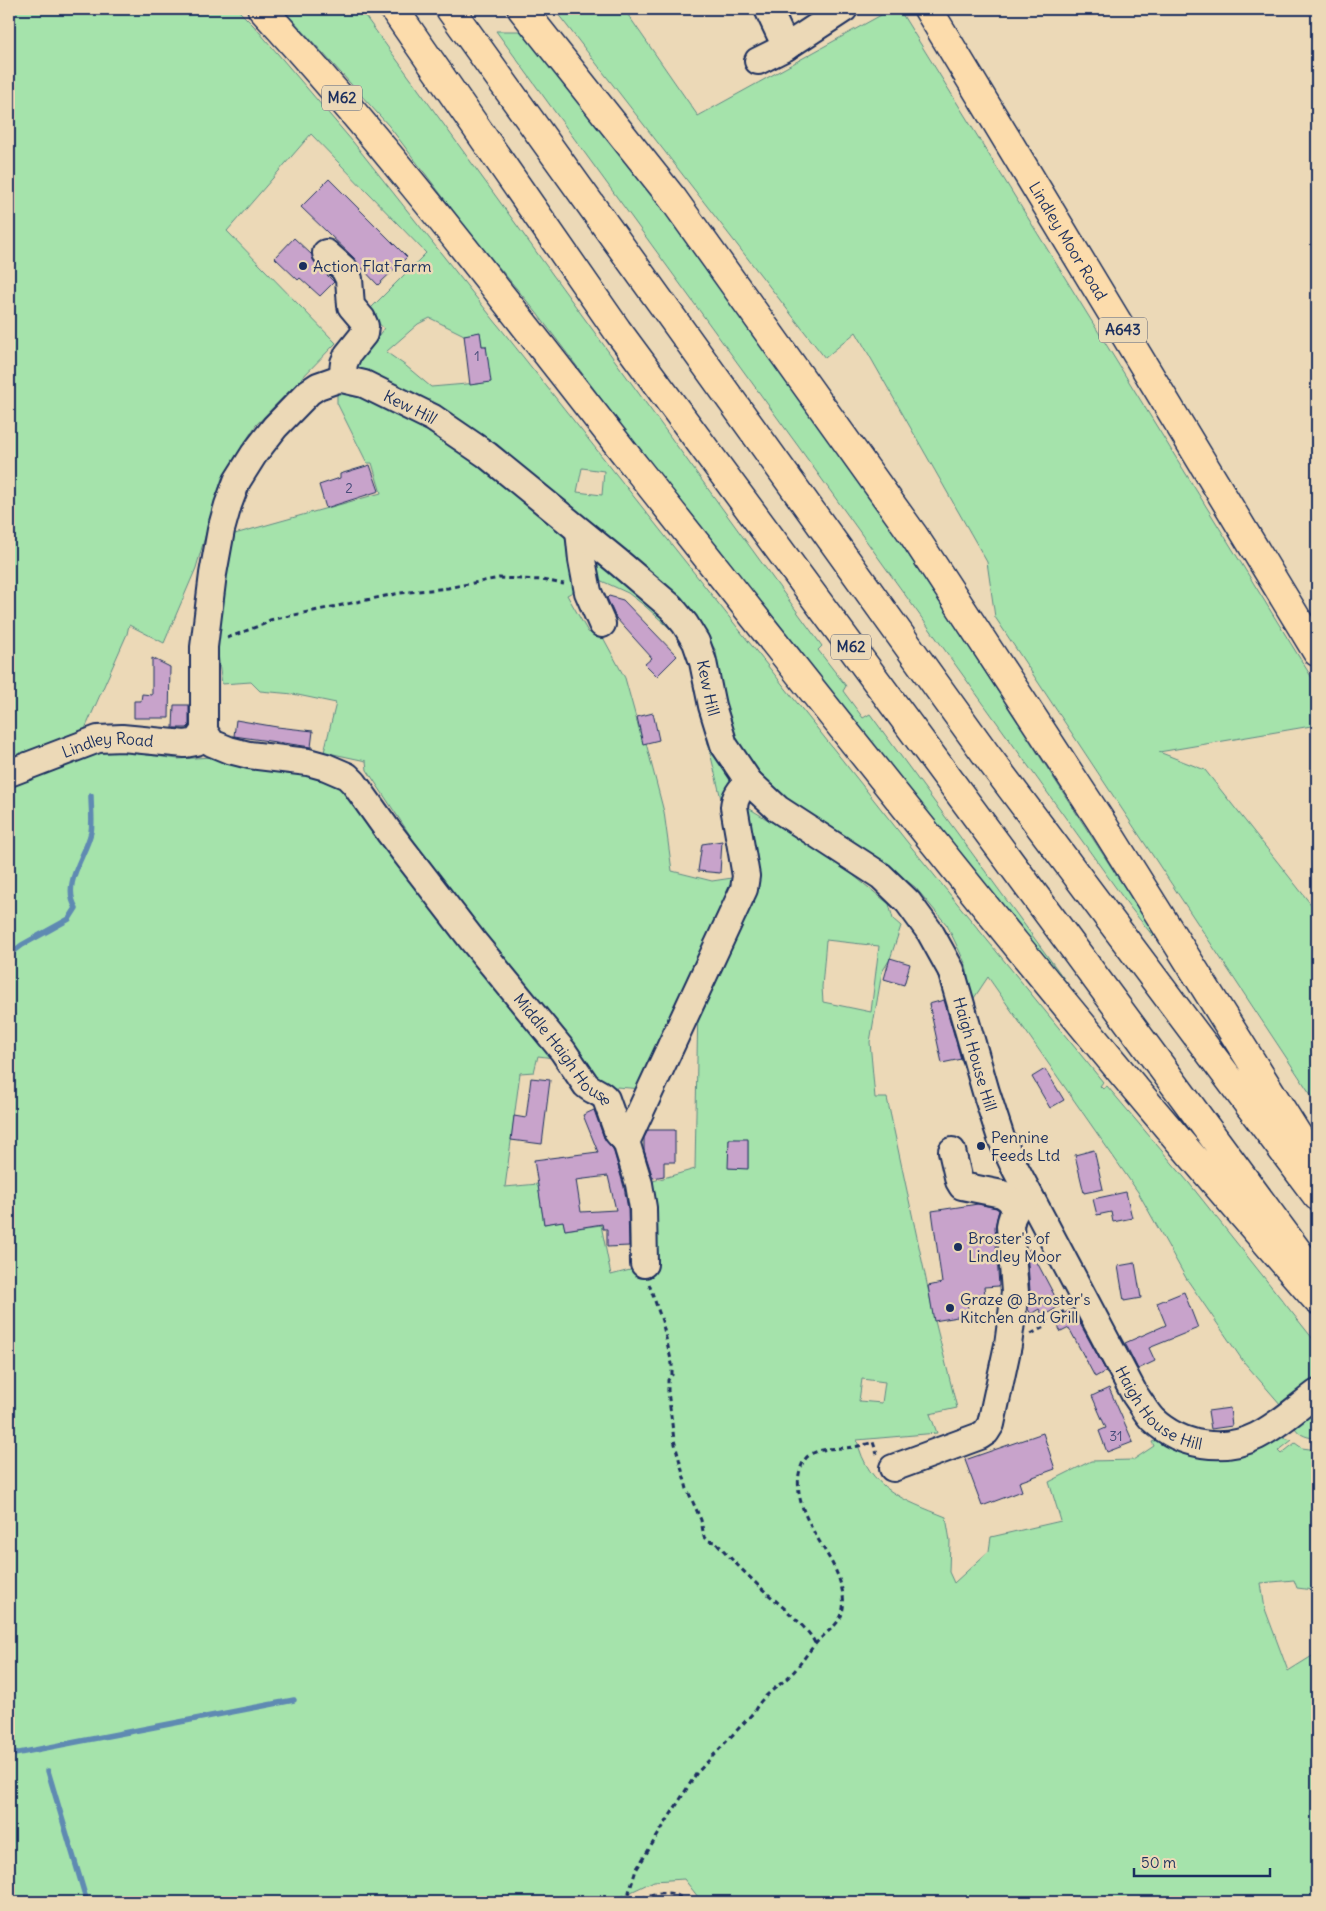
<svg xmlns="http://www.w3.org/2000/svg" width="1326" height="1911" font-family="Delius,sans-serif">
  <rect width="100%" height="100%" fill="#ecd9b7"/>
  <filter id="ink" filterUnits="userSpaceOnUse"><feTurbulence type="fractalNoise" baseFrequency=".02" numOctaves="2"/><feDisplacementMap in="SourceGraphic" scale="10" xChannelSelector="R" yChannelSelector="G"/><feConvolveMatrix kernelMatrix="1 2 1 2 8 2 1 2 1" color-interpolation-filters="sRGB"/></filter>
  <g filter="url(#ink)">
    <path fill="#a5e3ab" stroke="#608984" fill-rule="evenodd" d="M9 9H237L254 26 353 142 908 843 1103 1082 1100 1086 1103 1089 1107 1086 1189 1183 1317 1344V1379L1281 1405 1243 1361 1186 1278 1138 1192 988 977 972 1001 966 965 947 925 915 887 875 857 774 790 751 768 733 735 723 699 716 651 695 616 676 594 553 491 476 431 418 396 354 369 384 328 366 313 426 253 311 134 227 231 336 343 256 425 222 478 196 568 164 643 129 625 127 634 85 729 9 760ZM430 318 464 335 480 333 482 346H486L490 382 431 387 406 366 386 352 418 324ZM582 468 604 471 602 495 577 492Z
      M283 9H360L822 646 818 650 846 686 843 691 863 718 870 714 1106 1036 1041 960 913 793 823 683 800 650 624 429 536 312 468 230 389 126Z
      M507 9H514C618 145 721 283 819 423 935 590 1043 763 1154 933L1153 936 1129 906 798 446 496 31H521V24Z
      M554 9H624L698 116 892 9H899L1317 686V725L1159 752 1205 770 1317 912V1104L995 617 987 562 856 332 825 358Z
      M348 393 357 394 411 421 466 456 503 483 569 537 580 588 567 595 588 632 591 633 599 630 625 678 643 743H646L664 812 672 871 712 881 739 877 644 1089 602 1086 449 894 367 770 366 761 324 752 336 703 293 694 260 691 251 682 222 684 217 646 223 585 231 535 381 493 372 463H367L337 403V394Z
      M589 549 657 604 687 644 645 606 628 593 593 577Z
      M706 735 715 755 733 783 729 833Z
      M103 749 178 759 212 757 338 782 554 1058 538 1056 534 1072 520 1073 505 1187 538 1184 544 1224 563 1221 565 1230 601 1225 611 1275 630 1270 639 1264 653 1181 695 1169 698 1004 757 887 745 806 833 859 889 904 893 919 901 926 890 959 882 972 870 1042 875 1098H887L935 1321 957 1408 930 1414 937 1433 857 1440C868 1489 904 1500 946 1517L950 1541 949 1572 954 1583 989 1551 991 1537 1061 1521 1049 1482 1091 1461 1133 1460 1154 1446 1152 1442 1159 1439 1279 1437 1292 1440 1278 1451 1281 1454 1295 1443 1302 1448 1317 1450V1587L1313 1590 1297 1588 1294 1580 1261 1583 1265 1609 1288 1671 1317 1653V1902H702L684 1879 654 1881 610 1902H9V788ZM826 940 879 946 871 1012 823 1002 822 987ZM729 1139 748 1140V1168H729ZM862 1379 885 1382 882 1403 859 1401Z
      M1317 1408V1438C1309 1438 1300 1436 1295 1428L1296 1423Z"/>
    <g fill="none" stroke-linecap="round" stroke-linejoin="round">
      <path stroke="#5e8ab2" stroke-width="5.5" d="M9 955 22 945 69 919 76 908C61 884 86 856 91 832 93 821 91 808 91 796
        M9 1755 294 1700
        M48 1771 87 1902"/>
    </g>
    <path fill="#c8a3cb" stroke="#1b2f5e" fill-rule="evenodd" d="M329 179 407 257 378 285 359 265 354 258 301 207Z
      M294 238 312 255 316 264 334 282 320 296 300 278 298 280 275 258Z
      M480 332 482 346H486L491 382 470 385 464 335Z
      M370 465 379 491 326 508 319 485 340 478V474Z
      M609 596 623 600 677 656 657 676 645 664 652 658 616 618 607 598Z
      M152 658 170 667 169 718H134V701H141L142 694 152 695Z
      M174 705H189V726L187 728H173Z
      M653 713 659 740 643 744 637 717Z
      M236 720 277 727 313 731 311 747 234 736Z
      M722 841 720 873 698 871 702 844Z
      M890 958 910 964 904 985 884 979Z
      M944 1000 961 1059 942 1063 929 1004Z
      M1045 1069 1064 1100 1050 1108 1032 1077Z
      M531 1078 550 1080 542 1144 511 1140 514 1116 526 1118Z
      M594 1110 604 1138 613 1149 624 1187 628 1209 629 1246 607 1247V1229H603L602 1224 565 1230 563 1221 544 1224 534 1160 598 1152 583 1115ZM608 1176 616 1210 581 1212 576 1180Z
      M648 1130H675V1162H664V1176L653 1178 644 1150V1138Z
      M729 1139H748V1169L728 1168Z
      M1094 1150 1103 1189 1084 1193 1075 1155Z
      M1126 1192 1132 1218 1113 1222 1111 1212 1097 1215 1093 1199Z
      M978 1204 996 1208 999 1210 995 1227 999 1286 984 1287 985 1295 966 1298 969 1315 934 1321 928 1286 942 1283 932 1211Z
      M1030 1249 1060 1306 1043 1316 1039 1309 1031 1314 1028 1309 1030 1291 1027 1251Z
      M1135 1263 1141 1298 1124 1301 1118 1266Z
      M1184 1292 1198 1328 1149 1348 1155 1361 1138 1369 1125 1343 1166 1325 1157 1303Z
      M1072 1309 1106 1371 1095 1377 1069 1328 1061 1332 1054 1319Z
      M1109 1388 1133 1442 1107 1452 1099 1431 1106 1428 1092 1396Z
      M1230 1408 1232 1426 1211 1429 1208 1411Z
      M1043 1433 1055 1469 1019 1482 1022 1491 982 1506 965 1460Z"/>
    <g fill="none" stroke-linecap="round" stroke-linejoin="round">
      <g stroke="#1b2f5e" stroke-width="30">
        <g id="minor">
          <path d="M768 9 786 47"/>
          <path d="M758 61 786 47 844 9"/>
          <path d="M326 253 344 269 349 279 351 306 362 319 365 326 364 334 348 354 344 363 342 379"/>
          <path d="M579 531 582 560 588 592 602 624"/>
          <path id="s1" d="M204 731V647L213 574 221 530 228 505 237 481 254 454 275 427 309 392 318 386 335 380 342 379 364 384 433 418 487 455 617 561 671 607 685 624 696 642 703 662 712 706 724 745 749 782 778 809 881 876 908 902 930 932 951 970 986 1092 1001 1138 1013 1164 1135 1395C1141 1403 1146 1413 1153 1420 1181 1446 1223 1453 1257 1436 1279 1425 1298 1407 1317 1393"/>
          <path id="s2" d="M204 731 212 743 229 750 249 755 308 762 326 767 347 776 354 783 389 832 473 941 563 1051 586 1085C592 1091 601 1092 606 1099L618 1133 623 1138H628L744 889 746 876 734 807C735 796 740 789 749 782"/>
          <path id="s3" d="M9 773 98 739 122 738 185 744 196 742 204 731"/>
          <path d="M625 1138 639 1184 643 1208 644 1264"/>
          <path d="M952 1151 959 1181 962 1186 1002 1194 1009 1199 1016 1208"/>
          <path d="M893 1468 980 1436 986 1432 991 1424 1008 1345 1015 1292 1010 1226C1012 1212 1019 1205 1029 1195"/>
        </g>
      </g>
      <g stroke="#1b2f5e" stroke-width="31">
        <g id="major">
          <path id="s4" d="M928 9 1317 652"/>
        </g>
      </g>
      <g stroke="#1b2f5e" stroke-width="31">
        <path id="highway" d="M262 9C396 155 515 314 638 470 860 750 1080 1033 1317 1300
          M394 9 617 330 1310 1268
          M450 9 985 753 1317 1196
          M522 9 673 199 914 536 1100 820 1317 1166"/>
      </g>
      <path stroke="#1b2f5e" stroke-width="3" stroke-dasharray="5 4" stroke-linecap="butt" d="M227 638 264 624 270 620 400 593 448 588 499 578 542 580 564 584
        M649 1284 662 1321 672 1364V1375L668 1380V1391L674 1440 687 1489 701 1520 704 1537 707 1541 716 1542C730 1558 745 1573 760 1587 772 1598 812 1630 815 1644
        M1031 1334 1044 1327 1047 1321 1066 1310
        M636 1901 629 1892 636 1870 696 1774 754 1712C762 1694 784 1684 796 1669 804 1659 811 1648 820 1639 827 1632 840 1623 842 1613 846 1599 841 1582 835 1569 820 1538 794 1511 799 1474 801 1465 804 1457 813 1453 826 1447 840 1449 854 1447 860 1446 867 1444 873 1442L877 1454
        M633 1902C650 1894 671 1886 686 1902"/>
      <use href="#minor" stroke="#ecd9b7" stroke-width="26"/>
      <use href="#major" stroke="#fcdcac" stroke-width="28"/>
      <use href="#highway" stroke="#fcdcac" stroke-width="28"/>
    </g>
  </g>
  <g fill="#1b2f5e" stroke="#ecd9b7" stroke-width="2">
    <circle cx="303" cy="266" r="5"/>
    <circle cx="981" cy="1146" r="5"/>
    <circle cx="958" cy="1247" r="5"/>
    <circle cx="950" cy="1308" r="5"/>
  </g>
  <g text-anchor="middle" stroke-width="5" stroke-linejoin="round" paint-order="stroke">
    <g font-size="14" fill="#464c79">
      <text x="477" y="361">1</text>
      <text x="349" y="493">2</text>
      <text x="1116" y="1441">31</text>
    </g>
    <g fill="#ecd9b7" stroke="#5a6279" stroke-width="1">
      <rect x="322" y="85.5" width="40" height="25" rx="4"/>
      <rect x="1099" y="317.5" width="48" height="25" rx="4"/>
      <rect x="831" y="634.5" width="40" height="25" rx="4"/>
    </g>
    <g font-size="15" font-weight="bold" fill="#1b2f5e">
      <text x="342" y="103">M62</text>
      <text x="1123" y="335">A643</text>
      <text x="851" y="652">M62</text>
    </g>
    <g font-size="16" fill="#1b2f5e" stroke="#ecd9b7">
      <text dy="6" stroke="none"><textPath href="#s4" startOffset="271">Lindley Moor Road</textPath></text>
      <text dy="6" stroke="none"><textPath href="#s1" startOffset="479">Kew Hill</textPath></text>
      <text dy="6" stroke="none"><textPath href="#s1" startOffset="899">Kew Hill</textPath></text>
      <text dy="6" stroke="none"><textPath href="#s3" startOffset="104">Lindley Road</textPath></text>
      <text dy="6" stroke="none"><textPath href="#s2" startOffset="504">Middle Haigh House</textPath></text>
      <text dy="6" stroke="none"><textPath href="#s1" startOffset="1371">Haigh House Hill</textPath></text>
      <text dy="6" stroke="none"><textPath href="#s1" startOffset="1776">Haigh House Hill</textPath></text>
    </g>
    <g font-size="16" fill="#1b2f5e" stroke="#ecd9b7" text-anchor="start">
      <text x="313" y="272">Action Flat Farm</text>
      <text x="991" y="1143">Pennine<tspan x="991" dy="18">Feeds Ltd</tspan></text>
      <text x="968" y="1244">Broster's of<tspan x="968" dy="18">Lindley Moor</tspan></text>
      <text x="960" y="1305">Graze @ Broster's<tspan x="960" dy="18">Kitchen and Grill</tspan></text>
    </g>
  </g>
  <rect width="1326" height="1911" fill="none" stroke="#ecd9b7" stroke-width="30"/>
  <rect x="15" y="15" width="1296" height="1881" fill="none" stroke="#1b2f5e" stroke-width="2" filter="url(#ink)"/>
  <path d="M1134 1868v8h136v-8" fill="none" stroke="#1b2f5e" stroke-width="2.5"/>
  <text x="1141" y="1868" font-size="15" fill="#1b2f5e" stroke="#ecd9b7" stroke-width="4" paint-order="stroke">50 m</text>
</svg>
